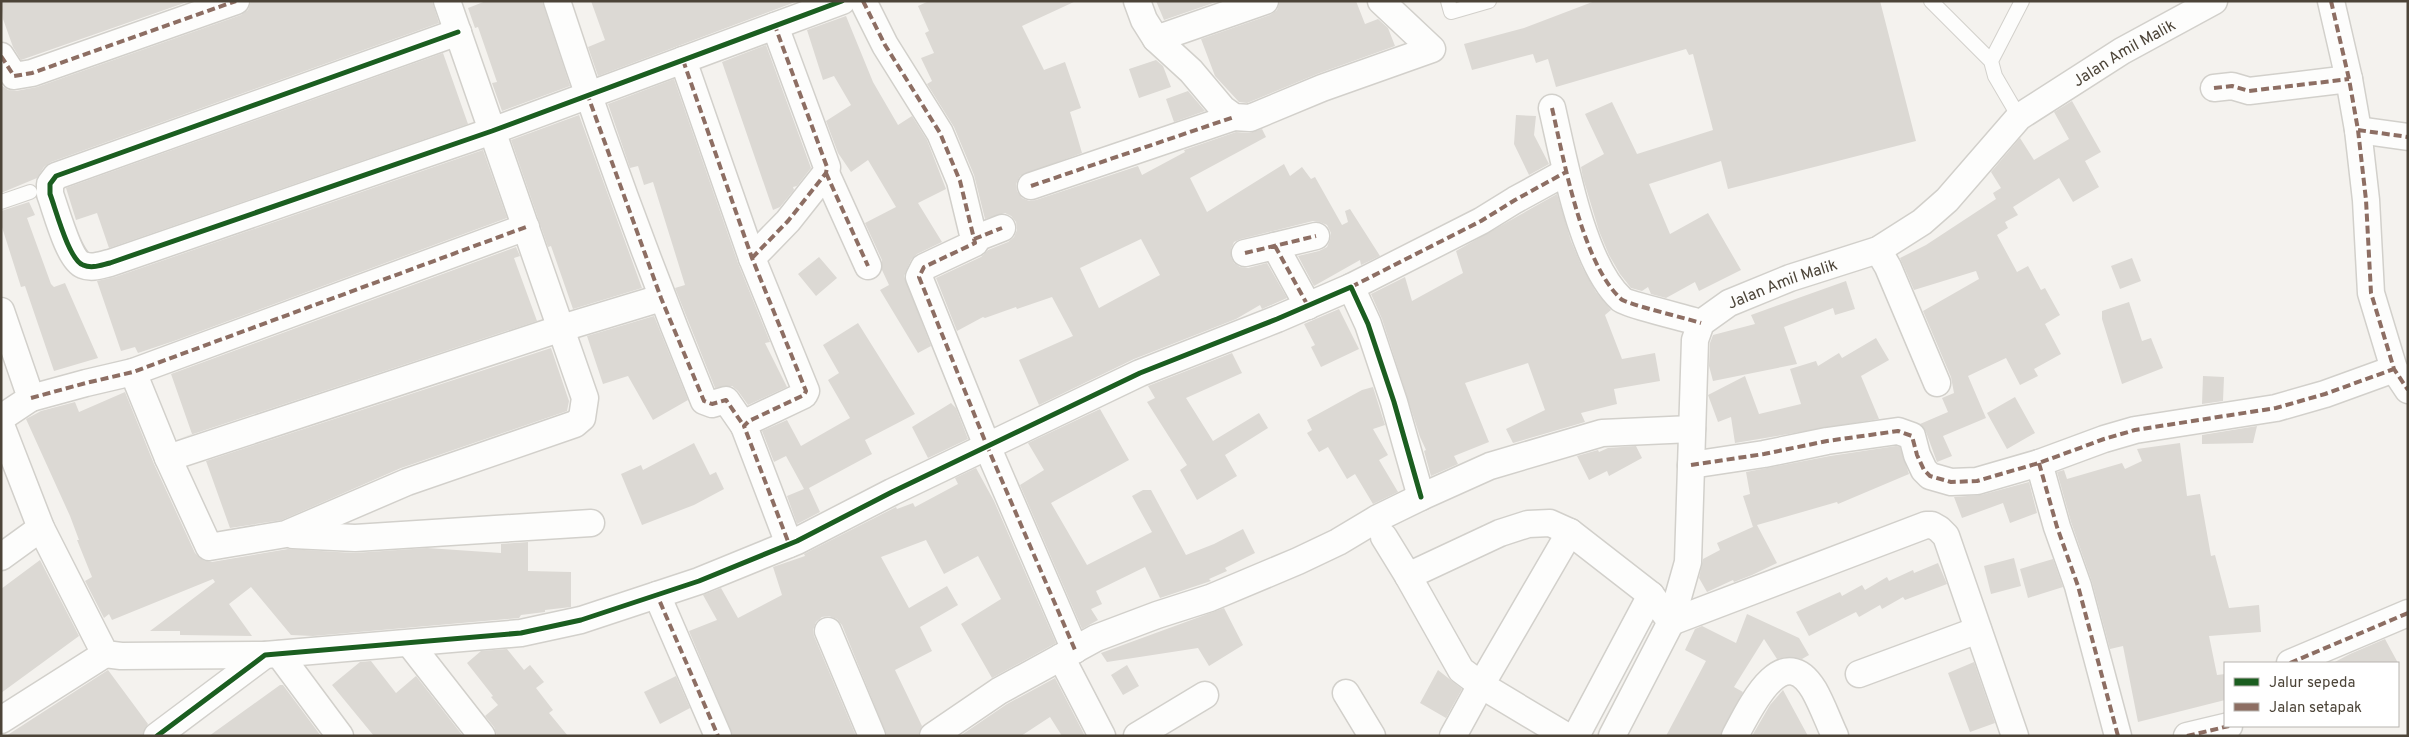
<svg xmlns="http://www.w3.org/2000/svg" width="2409" height="737" font-family="Overpass,sans-serif">
  <rect width="100%" height="100%" fill="#f4f2ee"/>
  <path fill="#dcd9d4" fill-rule="evenodd" d="M1 1H190L21 60 13 47 3 19Z
    M251 1H432L439 23 51 162 44 167 37 178 1 193V85L8 90 16 91 37 87 241 15 248 10Z
    M486 1H542L570 86 502 111 492 83 497 82 478 27 475 28 468 8Z
    M591 1H798L598 76 588 47 605 40Z
    M929 1H1076L1022 26 1044 70 1065 62 1081 108 1070 112 1082 153 1020 176 1016 184 1017 191 1022 198 1029 201 1036 200 1138 166 1142 175 1185 152 1184 150 1236 132 1249 133 1262 129 1266 137 1190 178 1207 212 1284 164 1290 176 1302 167 1311 179 1315 177 1342 225 1348 222 1345 211 1350 209 1380 256 1361 265 1360 260 1314 286 1298 256 1319 251 1327 247 1330 240 1331 233 1327 225 1320 222 1313 221 1241 239 1234 242 1231 249V257L1234 263 1240 267 1248 268 1267 263 1287 298 1262 309 1260 305 1236 319 1134 359 1039 405 1019 360 1073 336 1052 297 1017 309 1016 307 985 318 983 317 957 331 936 278 981 257 988 250 1008 242 1014 237 1017 230 1016 222 1011 216 1005 213 985 219 974 175 954 127 927 84 932 81 921 58 934 53 925 33 929 31 918 6ZM1141 239 1160 275 1099 308 1080 268Z
    M1156 1H1219L1164 20Z
    M1280 1H1356L1365 24 1378 19 1388 28 1395 46 1317 74 1247 103 1239 102 1215 76 1201 39 1270 15 1277 10Z
    M1595 1H1880L1916 141 1728 189 1721 161 1649 184 1670 234 1708 213 1741 270 1699 291 1695 282 1666 298 1651 294 1648 287 1642 291 1631 288 1620 274 1609 255 1599 231 1583 178 1581 167 1604 154 1585 114 1612 102 1637 154 1713 130 1693 54 1689 55 1686 49 1556 87 1548 59 1536 63 1533 54 1472 70 1464 44 1524 28Z
    M846 16 873 82 898 125 912 116 927 140 946 189 918 203 942 242 917 254 911 260 904 276 931 346 918 353 880 290 889 285 882 270V260L865 223 896 207 868 160 851 172 838 153 826 121 851 105 834 76 823 80 807 30Z
    M766 45 811 168 797 186 793 187 794 190 780 207 773 210 722 62Z
    M443 53 468 124 109 248 97 213 76 220 66 188Z
    M1156 60 1163 66 1171 87 1139 98 1129 69Z
    M674 79 738 263 770 342 765 343 787 387 748 405 738 391 732 386 715 388 675 288 685 285 653 182 644 185 638 166 630 168 608 104Z
    M1188 91 1205 111 1174 122 1166 99Z
    M2072 101 2101 152 2085 161 2099 187 2073 202 2059 178 2013 207 2018 215 2005 222 2008 228 1997 235 2017 272 2028 266 2041 290 2045 288 2060 315 2045 324 2061 354 2034 369 2038 376 2020 385 2006 358 1968 376 1986 418 1943 436 1952 456 1937 462 1926 432 1920 424 1948 412 1942 398 1954 393 1951 377 1923 311 1979 279 1976 271 1914 290 1900 258 1926 245 1996 199 1993 193 2001 188 1991 172 2020 138 2034 160 2069 139 2054 112Z
    M579 115 642 288 573 309 551 246 548 247 511 140Z
    M1516 115 1536 116 1534 135 1549 164 1529 175 1514 144Z
    M483 150 507 218 174 341 138 353 135 347 121 351 97 281 115 277Z
    M1557 194 1571 241 1582 267 1596 292 1611 310 1605 315 1622 359 1655 353 1660 381 1614 389 1617 404 1581 413 1585 422 1513 443 1506 429 1545 410 1528 363 1465 383 1489 442 1454 456 1458 464 1431 476 1424 451 1426 450 1420 437 1382 319 1371 294 1405 277 1412 301 1463 273 1456 251Z
    M29 202 35 215 27 218 51 284 54 287 65 283 98 358 54 371 25 286 21 287 1 224V211Z
    M516 247 520 256 514 258 537 321 181 438 192 434 171 374Z
    M819 257 837 278 816 296 798 274Z
    M2132 258 2141 281 2120 289 2111 266Z
    M1846 281 1855 309 1835 315 1833 308 1784 327 1797 364 1713 381 1709 366 1710 343 1713 335 1755 324 1751 315Z
    M2129 302 2142 341 2151 338 2163 368 2122 384 2102 319V311Z
    M1339 309 1359 349 1321 367 1311 347 1315 345 1304 324Z
    M654 316 688 400 653 420 628 376 603 384 587 336Z
    M858 323 915 414 865 440 872 454 809 488 820 512 797 524 787 496 804 489 786 456 774 462 762 431 787 420 801 446 850 418 828 380 839 373 823 345Z
    M1876 338 1889 360 1861 376 1879 419 1735 443 1731 417 1718 422 1708 395 1745 376 1759 414 1801 404 1790 369 1816 361 1818 366 1839 353 1842 358Z
    M551 348 569 401 567 411 401 468 282 520 230 528 206 461Z
    M1232 353 1242 373 1186 398 1213 441 1259 413 1268 428 1225 455 1237 476 1197 500 1180 470 1187 465 1147 402 1155 398 1148 386Z
    M2203 376 2224 377 2223 401 2202 404Z
    M1373 387 1385 425 1373 429 1388 455 1379 460 1398 492 1373 504 1355 474 1347 479 1328 447 1319 452 1307 433 1312 430 1307 420 1362 390Z
    M125 392 154 464 195 553 203 560 212 562 288 549 354 553 427 548 501 553V544L528 542V571L571 572V607L545 610V612L521 615 519 618 313 636 291 635 251 587 229 604 252 636 180 635V631H150L215 582 213 579 112 620 109 614 104 618 83 577 85 581 92 577 77 540H79L70 516 26 419 41 411 75 402 79 412Z
    M2015 397 2035 433 2007 449 1987 413Z
    M951 403 956 408 968 439 928 458 912 427Z
    M1100 409 1129 460 1051 503 1087 565 1152 532 1132 496 1143 490H1151L1186 555 1214 544 1243 529 1255 553 1225 568 1227 571 1209 579 1211 581 1160 598 1145 567 1096 591 1102 604 1091 609 1098 620 1082 629 1020 485 1044 470 1028 443Z
    M2257 426 2253 443 2202 444V435Z
    M694 443 710 475 716 472 724 489 694 505 642 525 621 474 641 465 643 470Z
    M2180 443 2187 496 2200 494 2211 556 2215 555 2229 608 2259 605 2261 632 2209 636 2217 675 2225 674V700L2138 722 2123 646 2110 649 2092 582 2071 522 2057 472 2064 470 2067 479 2122 463 2125 469 2142 461 2137 449Z
    M1636 446 1642 458 1609 476 1607 471 1589 480 1577 456 1598 450 1599 452 1608 448Z
    M1896 446 1900 447 1909 474 1838 504 1837 502 1757 525 1777 563 1752 575 1734 582 1733 580 1707 592 1699 578 1703 559 1720 550 1717 543 1755 526 1753 527 1743 496 1750 494 1746 472 1830 456Z
    M976 468 994 501 1056 643 992 678 961 624 1001 599 978 556 944 574 926 540 881 557 909 608 947 586 958 605 920 627 932 651 895 670 922 726 918 736H887L842 625 837 619 829 616 822 617 816 622 813 630 814 636 856 736H733L689 631 717 620 703 595 721 588 738 618 782 595 773 567 805 556 804 554 896 507 897 509 913 503 915 507 958 484 955 478Z
    M2029 482 2037 513 2010 523 2003 503 1962 518 1954 497 1981 495Z
    M2014 558 2021 586 1991 594 1984 566Z
    M2053 559 2063 587 2028 598 2020 569Z
    M40 560 79 636 1 693V589Z
    M1938 563 1947 584 1905 600 1903 597 1882 609 1880 605 1859 617 1856 612 1809 636 1796 612 1840 592 1842 596 1862 585 1865 590 1887 577 1889 581 1913 570 1914 573Z
    M1224 608 1243 645 1209 666 1198 648 1107 662 1101 653Z
    M1747 614 1799 638 1809 655 1802 659 1787 657 1777 659 1764 639 1734 687 1743 692 1720 736H1666L1706 661 1685 650 1695 629 1702 626 1736 643Z
    M2385 639 2398 663H2333L2350 654Z
    M507 649 524 670 530 665 544 682 536 688 553 710 549 713 568 736H497L494 727 485 716 498 705 491 697 493 696 467 663 481 651Z
    M371 661 396 693 416 676 463 736H374L332 685 360 662Z
    M1974 662 1995 723 1970 732 1948 673Z
    M1127 665 1139 686 1123 695 1111 675Z
    M108 670 148 724 142 736H6Z
    M1438 670 1462 689 1446 718 1420 703Z
    M676 676 690 708 660 724 644 692Z
    M1055 678 1085 736H1062L1050 717 1021 736H960L1007 704Z
    M280 685H283L321 736H209Z
    M1783 690 1808 736H1752L1770 705Z"/>
  <g fill="none" stroke-linecap="round" stroke-linejoin="round">
    <g stroke="#d2d0cb" stroke-width="16">
      <path id="lane" d="M1448 1 1451 12 1489 1
        M1931 1 1991 61
        M2019 117 1995 76 1991 61 2022 1
        M1 202 30 192"/>
    </g>
    <g stroke="#d2d0cb" stroke-width="29">
      <g id="street">
        <path d="M557 1C601 136 650 269 704 401L712 404 726 400 744 426"/>
        <path d="M863 1 885 45 940 133 960 181 975 243 924 267 919 277 987 446 1075 650"/>
        <path d="M1137 1 1144 20 1156 39 1265 1"/>
        <path d="M2331 1 2349 79 2358 130 2366 200 2371 293 2394 369 2408 390"/>
        <path d="M458 32 56 176 50 184V194C56 210 69 260 83 265 92 269 101 265 110 263L492 131 842 1"/>
        <path d="M1156 39 1191 71 1223 109 1234 117 1250 118 1322 88 1432 49 1381 1"/>
        <path d="M1 56 14 76 32 73 236 1"/>
        <path d="M683 60 752 258 806 391 804 395 749 421 744 426 789 544"/>
        <path d="M2214 88 2232 86 2249 91 2349 79"/>
        <path d="M1552 108C1564 160 1582 263 1621 299 1626 304 1689 319 1701 323"/>
        <path d="M2358 130 2408 137"/>
        <path d="M826 173 868 266"/>
        <path d="M1031 186 1234 117"/>
        <path d="M974 239 1002 228"/>
        <path d="M1275 246 1308 306"/>
        <path d="M1878 250 1888 267 1937 383"/>
        <path d="M1245 253 1316 236"/>
        <path d="M752 258 788 221 826 173 827 167 775 26"/>
        <path d="M1351 287 1481 221 1515 200 1566 172"/>
        <path d="M1 311 31 398 1 418"/>
        <path d="M133 372 168 458 209 547 286 534 407 482 575 424 582 418 585 398 447 1"/>
        <path d="M31 398 86 383 133 372 526 227"/>
        <path d="M1 425 41 528 105 654 121 656 265 655"/>
        <path d="M168 458 562 328 661 298"/>
        <path d="M2039 463 2057 527 2078 586 2118 736"/>
        <path d="M1691 465 1764 454 1827 441 1898 431 1912 436 1917 455 1924 470 1930 476 1951 482 1977 481 2039 463 2104 439 2135 430 2276 408 2325 394 2394 369"/>
        <path d="M293 535 355 538 591 523"/>
        <path d="M1384 537 1408 576 1500 533 1528 524 1550 523 1570 532 1651 595 1671 622 1926 525H1932L1939 529 1946 536 2015 736"/>
        <path d="M1 557 41 528"/>
        <path d="M1408 576 1461 670 1481 685 1453 736"/>
        <path d="M657 595 718 736"/>
        <path d="M828 631 872 736"/>
        <path d="M410 644 482 736"/>
        <path d="M279 654 340 736"/>
        <path d="M1061 657 1102 736"/>
        <path d="M2290 663 2408 613"/>
        <path d="M1859 674 1978 630"/>
        <path d="M1346 693 1372 736"/>
        <path d="M1 720 105 654"/>
        <path d="M157 736 265 655 521 633 581 620 699 581 797 541 892 492 1140 373 1277 319 1351 287 1368 324 1394 402 1421 497"/>
        <path d="M933 736 999 691 1096 638 1157 615 1210 598 1298 561 1338 542 1378 518 1421 497 1490 466 1602 433 1692 429"/>
        <path d="M1137 736 1205 695"/>
        <path d="M1566 736 1481 685 1570 532"/>
        <path d="M1576 736 1651 595"/>
        <path id="s1" d="M1612 736 1671 622 1688 562 1695 340 1701 323 1729 303 1790 278 1878 250 1922 222 1947 200 2019 117 2122 51 2214 1"/>
        <path d="M1735 736C1749 710 1782 637 1814 690 1822 704 1828 721 1835 736"/>
        <path d="M2187 736 2229 726"/>
      </g>
    </g>
    <use href="#lane" stroke="#fdfdfc" stroke-width="14"/>
    <use href="#street" stroke="#fdfdfc" stroke-width="26"/>
    <path stroke="#8d6e63" stroke-width="4" stroke-dasharray="8 4" stroke-linecap="butt" d="M863 1 885 45 940 133 960 181 975 243 924 267 919 277 987 446 1075 650
      M2331 1 2349 79 2358 130 2366 200 2371 293 2394 369 2408 390
      M1 56 14 76 32 73 236 1
      M683 60 752 258 806 391 804 395 749 421 744 426 789 544
      M2214 88 2232 86 2249 91 2349 79
      M591 94 588 96 661 298 704 401 712 404 726 400 744 426
      M1552 108C1564 160 1582 263 1621 299 1626 304 1689 319 1701 323
      M2358 130 2408 137
      M826 173 868 266
      M1031 186 1234 117
      M974 239 1002 228
      M1275 246 1308 306
      M1245 253 1316 236
      M752 258 788 221 826 173 827 167 775 26
      M1351 287 1481 221 1515 200 1566 172
      M31 398 86 383 133 372 526 227
      M2039 463 2057 527 2078 586 2118 736
      M1691 465 1764 454 1827 441 1898 431 1912 436 1917 455 1924 470 1930 476 1951 482 1977 481 2039 463 2104 439 2135 430 2276 408 2325 394 2394 369
      M661 593 657 595 718 736
      M2290 663 2408 613
      M2187 736 2229 726"/>
    <g stroke="#fff" stroke-width="8">
      <path id="cycleway" d="M458 32 56 176 50 184V194C56 210 69 260 83 265 92 269 101 265 110 263L492 131 842 1
        M157 736 265 655 521 633 581 620 699 581 797 541 892 492 1140 373 1277 319 1351 287 1368 324 1394 402 1421 497"/>
    </g>
    <use href="#cycleway" stroke="#1b5e20" stroke-width="5"/>
  </g>
  <g text-anchor="middle" stroke-width="4.5" stroke-linejoin="round" paint-order="stroke">
    <g font-size="16" fill="#4c4438" stroke="#fff">
      <text dy="6" stroke="none"><textPath href="#s1" startOffset="942">Jalan Amil Malik</textPath></text>
      <text dy="6" stroke="none"><textPath href="#s1" startOffset="522">Jalan Amil Malik</textPath></text>
    </g>
  </g>
  <rect width="2409" height="737" fill="none" stroke="#4c4438" stroke-width="5"/>
  <rect x="2224" y="662" width="175" height="65" fill="#ffffff" stroke="#b7b4af"/>
  <rect x="2234" y="678" width="25" height="8" fill="#1b5e20" stroke="#b7b4af"/>
  <text x="2269" y="687" font-size="15" fill="#4c4438">Jalur sepeda</text>
  <rect x="2234" y="703" width="25" height="8" fill="#8d6e63" stroke="#b7b4af"/>
  <text x="2269" y="712" font-size="15" fill="#4c4438">Jalan setapak</text>
</svg>
